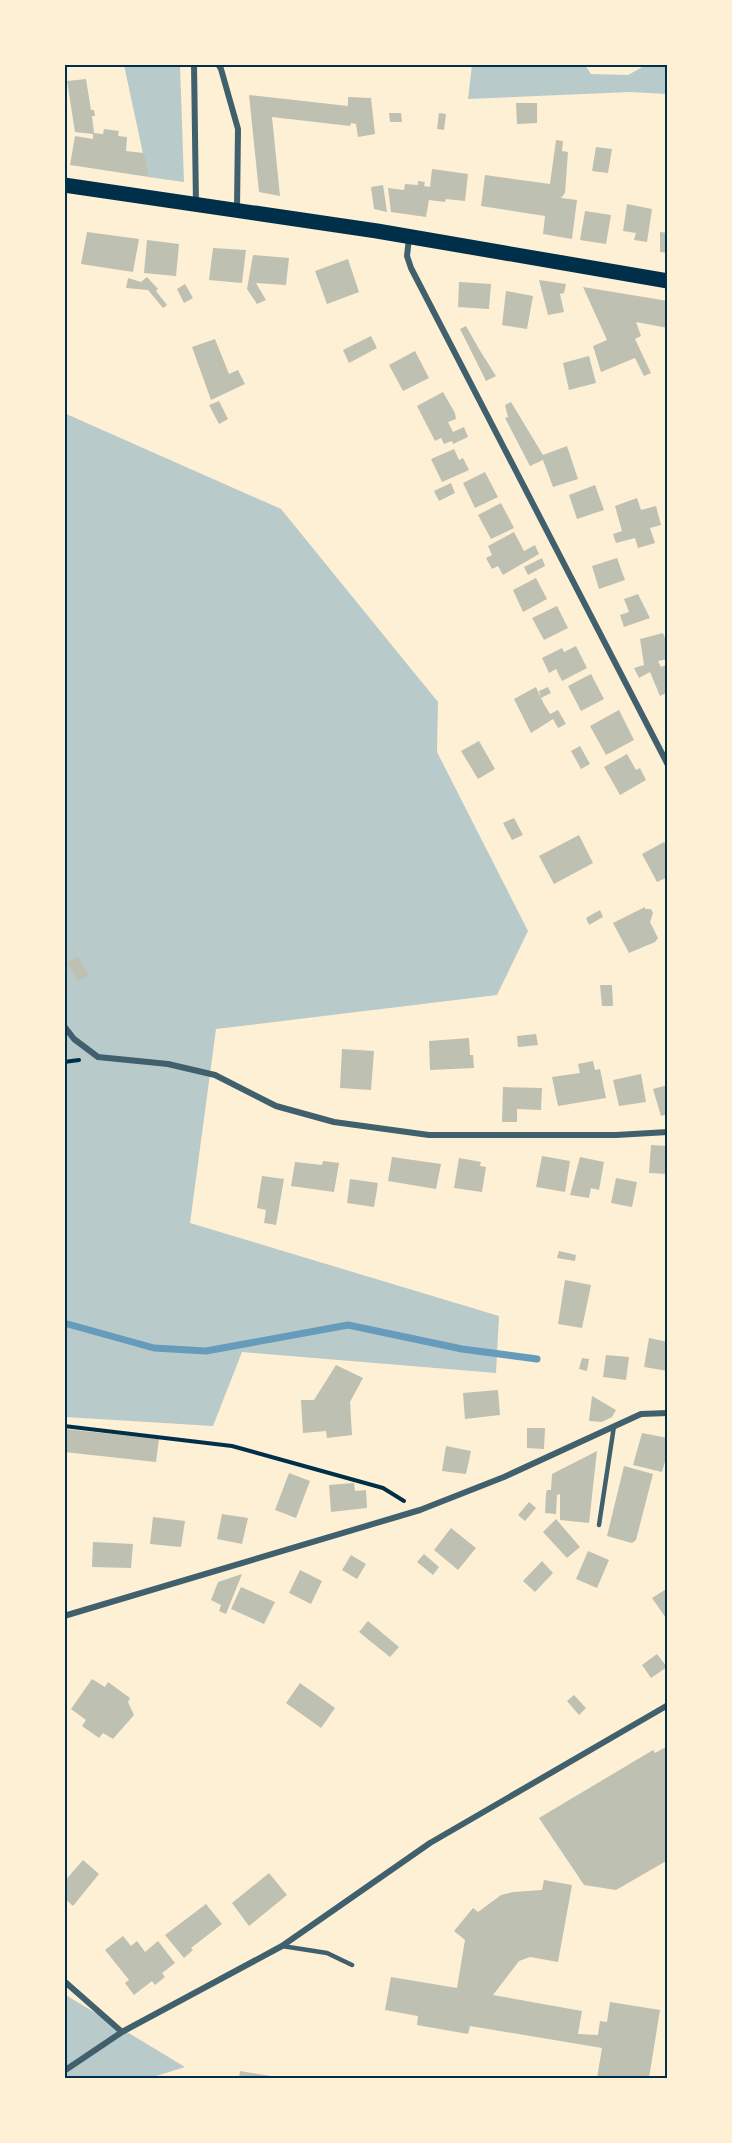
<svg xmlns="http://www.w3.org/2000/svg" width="732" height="2143" font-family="Figtree,sans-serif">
  <rect width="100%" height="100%" fill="#fdf0d5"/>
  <path fill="#b9caca" d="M124 65H180L184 182 148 177Z
    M472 65H585L591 74 628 75 646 65H667V94L630 92 468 99Z
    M64 413 281 509 438 702 437 752 528 931 497 995 216 1029 190 1223 499 1316 496 1373 242 1352 213 1426 65 1417Z
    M64 1994 185 2067 150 2078H65Z"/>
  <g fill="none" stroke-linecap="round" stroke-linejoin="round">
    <path stroke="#669bbc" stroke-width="7" d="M64 1323 154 1348 206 1351 348 1325 462 1349 537 1359"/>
  </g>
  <path fill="#bec0b2" d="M86 79 91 110H94L95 116H92L94 133 103 134 104 129 119 131 118 136 127 137 126 151 144 153 149 177 70 165 75 136 93 139V134L75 132 67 81Z
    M249 95 348 106V97L371 98 375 134 358 137 356 124 351 123 350 126 272 117 280 196 259 192Z
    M516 103H537V123L517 124Z
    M389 113H401L402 122H390Z
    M439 113 446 114 444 130 437 129Z
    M556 140 563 141 562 151 568 152 565 193 561 198 577 200 572 239 543 234 545 216 481 206 485 175 550 184Z
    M596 147 612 149 608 173 592 171Z
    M432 169 468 174 465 201 446 199 445 202 429 200 426 217 391 212 388 188 404 190 405 184 418 185V181L425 182 424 186 430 187Z
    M383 185 387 212 374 209 371 187Z
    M627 204 652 209 647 242 634 240 636 233 623 231Z
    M585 211 611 215 606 244 580 240Z
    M87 232 139 239 133 272 81 264Z
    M660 232 668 233V253L660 252Z
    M147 240 179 244 176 276 144 273Z
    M213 248 246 250 242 283 209 280Z
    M253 255 289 258 286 285 256 283 266 300 257 304 247 289Z
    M348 259 359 292 327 304 315 271Z
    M147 277 158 289 156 291 167 305 163 308 148 290 126 288 128 278 141 282Z
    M539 280 566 284 564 293 560 294 564 312 548 315Z
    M459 282 491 284 489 309 458 307Z
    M185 284 193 298 184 303 177 289Z
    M583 287 668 301V328L636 322 641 336 635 339 651 373 644 376 635 358 601 372 593 346 607 340Z
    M506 291 533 296 527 329 502 325Z
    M466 326 479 349 496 376 486 381 460 329Z
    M371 336 377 348 349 363 343 350Z
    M215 339 229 374 238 370 245 384 211 400 192 347Z
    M415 351 429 378 403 391 389 365Z
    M589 356 596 383 569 390 563 363Z
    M443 392 455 413 456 419 448 422 453 432 464 427 468 437 453 444 452 441 444 444 441 438 435 441 417 406Z
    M219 401 228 419 219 424 209 405Z
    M511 402 543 455 567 446 578 479 553 487 543 460 530 466 505 418 508 417 505 405Z
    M454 449 459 460 463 458 469 470 442 482 431 459Z
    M485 472 498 497 475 508 463 483Z
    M451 483 455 493 439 501 434 491Z
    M595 485 604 510 577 519 569 495Z
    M637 498 641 510 656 506 661 525 650 528 655 543 638 548 635 538 616 543 613 534 622 531 615 506Z
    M501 503 514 528 491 539 478 515Z
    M514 532 524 551 535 545 539 554 503 575 498 566 492 569 486 558 492 555 488 546Z
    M542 558 545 566 528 575 524 567Z
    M617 558 625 580 599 589 592 566Z
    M536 578 547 599 523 612 513 590Z
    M638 594 650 618 624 627 620 615 629 612 624 599Z
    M557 606 568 628 544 640 532 618Z
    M663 633 668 645V659L658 661 661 667 668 664V692L660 696 650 672 639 678 634 668 644 665 640 639Z
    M576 646 587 668 562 681 556 669 549 673 542 658 562 648 564 652Z
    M591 674 604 699 581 711 568 686Z
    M536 687 541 698 539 691 548 687 551 693 541 698 544 704 550 714 558 710 566 724 558 728 553 719 531 733 514 699Z
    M619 710 634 740 606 755 590 726Z
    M479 741 495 769 478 779 461 751Z
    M580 746 590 764 581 769 571 751Z
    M627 754 636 770 640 768 646 780 620 795 604 767Z
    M514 818 523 835 512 840 503 823Z
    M579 835 593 863 554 884 539 856Z
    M664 842 668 849V877L657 882 642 854Z
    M645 907V909H651L653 913 650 922 658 938 655 942 629 953 613 923Z
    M600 910 603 917 589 925 586 918Z
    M78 957 89 975 78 981 67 963Z
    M600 985H612L613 1006H602Z
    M536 1034 538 1045 518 1047 517 1036Z
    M469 1038 470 1055H473L474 1068 430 1070 429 1041Z
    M342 1049 374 1051 371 1090 340 1088Z
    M593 1061 595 1070 600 1069 606 1098 558 1106 552 1077 580 1073 578 1064Z
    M641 1074 646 1102 619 1106 613 1080Z
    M668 1085V1114L661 1116 653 1089Z
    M503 1087 542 1088 541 1110 517 1109V1122H502Z
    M651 1145 668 1146V1174L649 1173Z
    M542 1156 570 1161 565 1192 536 1187Z
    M392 1157 441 1164 436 1189 388 1181Z
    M580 1157 604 1162 599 1190 591 1188 589 1198 570 1195Z
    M459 1158 481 1162 480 1166 486 1167 482 1192 454 1188Z
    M323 1161 339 1163 334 1192 291 1186 295 1162 322 1165Z
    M262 1176 284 1179 276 1225 264 1223 266 1210 257 1208Z
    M616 1178 637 1182 632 1207 611 1203Z
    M350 1179 378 1183 374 1207 347 1203Z
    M559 1251 576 1255 575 1261 557 1258Z
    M565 1280 591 1285 582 1328 558 1324Z
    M649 1338 668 1342V1371L644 1367Z
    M606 1355 629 1357 626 1380 603 1377Z
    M582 1358 589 1359 587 1371 579 1369Z
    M336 1365 363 1378 350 1402 352 1435 327 1438 326 1431 303 1433 301 1400H314Z
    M498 1390 500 1415 465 1419 463 1393Z
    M592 1396 616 1410 612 1417 602 1422 589 1421Z
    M527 1428H545L544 1449 527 1448Z
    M65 1429 159 1439 156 1462 64 1452Z
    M642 1433 668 1438V1451L662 1472 633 1465Z
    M446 1446 471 1451 466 1474 442 1471Z
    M597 1451 589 1523 560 1520V1494L557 1495 556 1514 545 1513 546 1494 547 1490H551L552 1474Z
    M624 1466 653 1474 636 1540 632 1543 607 1536Z
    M289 1473 310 1481 296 1518 275 1510Z
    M354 1483 355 1491 366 1490 367 1508 331 1512 329 1485Z
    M529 1502 536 1508 525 1521 518 1515Z
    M222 1514 248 1518 242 1544 217 1539Z
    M153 1517 185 1521 181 1547 150 1544Z
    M556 1519 580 1547 567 1558 543 1532Z
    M451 1528 476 1548 458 1570 434 1550Z
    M93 1542 133 1544 131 1568 92 1567Z
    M588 1551 609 1560 597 1588 576 1579Z
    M424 1554 439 1567 433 1575 417 1562Z
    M351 1555 366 1564 357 1579 342 1570Z
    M542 1561 553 1573 535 1592 523 1581Z
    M300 1570 322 1581 311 1604 289 1593Z
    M242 1574 226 1614 219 1611 221 1605 211 1600 218 1582Z
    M241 1587 275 1602 264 1624 231 1609Z
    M668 1588V1621L652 1598Z
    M368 1621 399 1647 390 1657 359 1632Z
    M657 1654 667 1667 651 1678 642 1665Z
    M92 1679 105 1687 108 1682 130 1698 128 1702 134 1715 113 1739 103 1733 99 1738 82 1726 86 1720 71 1709Z
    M300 1683 335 1708 321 1728 286 1703Z
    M574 1695 586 1708 579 1715 567 1701Z
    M668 1746V1860L616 1890 584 1885 539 1818 653 1750 655 1753Z
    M83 1860 99 1874 73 1906 64 1898V1882Z
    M269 1873 287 1895 249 1926 232 1903Z
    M544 1880 572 1885 558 1962 530 1957 519 1961 493 1995 582 2011 578 2034 598 2035 600 2021 607 2022 610 2002 660 2010 649 2078H597L602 2048 470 2026 468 2034 417 2025 418 2016 385 2010 391 1977 457 1988 465 1940 454 1931 473 1908 478 1912 501 1895 513 1892 542 1890Z
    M206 1904 222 1924 191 1948 193 1950 184 1958 165 1935Z
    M123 1936 131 1946 137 1941 145 1952 158 1941 175 1963 162 1973 165 1977 155 1985 152 1981 134 1995 125 1983 129 1980 105 1950Z
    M240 2071 276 2077V2078H239Z"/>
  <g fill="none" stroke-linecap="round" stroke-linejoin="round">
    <path stroke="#003049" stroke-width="4" d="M64 1062 79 1060
      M64 1426 232 1446 383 1488 404 1501"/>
    <path stroke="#3f606c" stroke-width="4.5" d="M599 1525 614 1426
      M282 1946 327 1953 352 1965"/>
    <path stroke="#3f606c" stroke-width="6" d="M194 64 196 205
      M218 64 221 69 238 129 237 209
      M409 238 407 256 411 268 668 765
      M64 1026 74 1039 98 1057 168 1064 215 1075 276 1106 334 1122 429 1135H616L668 1132
      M64 1616 420 1510 504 1477 641 1414 668 1413
      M64 1981 122 2032
      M64 2071 122 2032 282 1946 430 1843 668 1705"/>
    <path stroke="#003049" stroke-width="15" d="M64 185 377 231 668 281"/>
  </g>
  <rect width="732" height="2143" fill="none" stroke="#fdf0d5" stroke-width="132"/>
  <rect x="66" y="66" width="600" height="2011" fill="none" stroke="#003049" stroke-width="2"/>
</svg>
